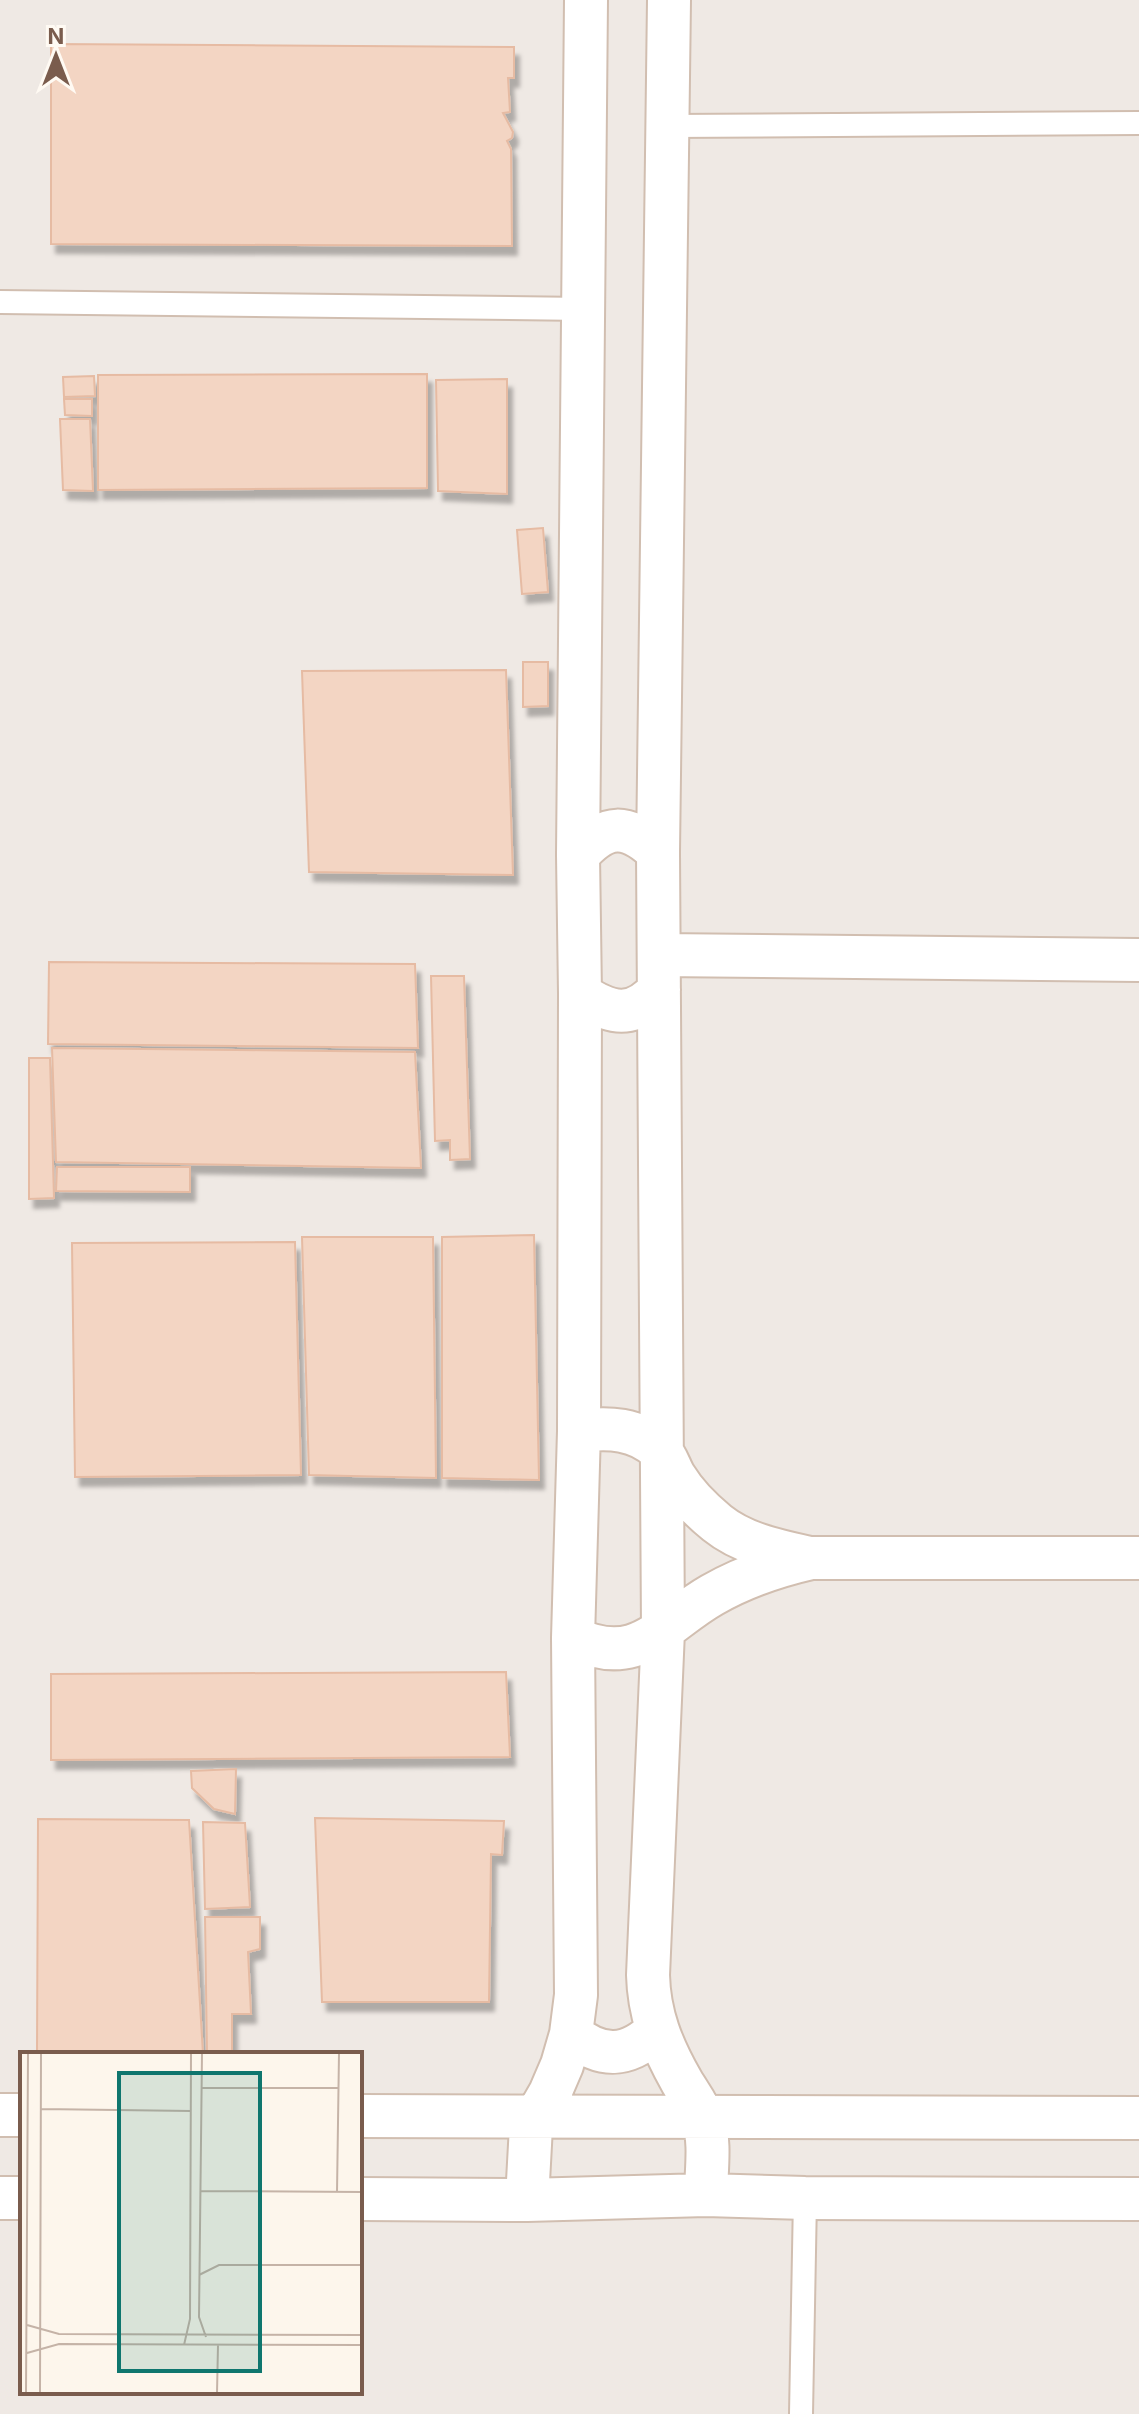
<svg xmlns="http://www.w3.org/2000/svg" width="1139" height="2414" font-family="Inter,sans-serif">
  <defs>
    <filter id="shadow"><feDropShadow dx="5" dy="9" stdDeviation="2" flood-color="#0004"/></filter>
  </defs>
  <rect width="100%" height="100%" fill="#fdf6ec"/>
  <path fill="#efe9e4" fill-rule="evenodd" d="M0 0H1139V2414H0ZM22 2054H360V2392H22Z"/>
  <path fill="#f3d5c3" stroke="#e6bba3" stroke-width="2" filter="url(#shadow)" d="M51 44 514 47V78H508L510 112 503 113 513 132 512 138 507 141 511 149 512 246 51 244Z
    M427 374V488L98 490V375Z
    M94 376 95 396 64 397 63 377Z
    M507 379V494L438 491 436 380Z
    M64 399H92V416L65 415Z
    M60 419H90L93 491 63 490Z
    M543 528 548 592 522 594 517 530Z
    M523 662H548V706L523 707Z
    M506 670 513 875 309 872 302 671Z
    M49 962 415 964 418 1048 48 1044Z
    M431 976H464L470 1159 450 1160V1140L435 1141Z
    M52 1048 415 1052 421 1168 56 1162Z
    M29 1058H50L54 1198 29 1199Z
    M57 1167H190V1192L56 1191Z
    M534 1235 539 1480 442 1478V1237Z
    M302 1237H433L436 1478 309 1475Z
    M295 1242 301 1475 75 1477 72 1243Z
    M506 1672 510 1757 51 1760V1674Z
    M236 1769 235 1814 214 1809 192 1788 191 1771Z
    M315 1818 504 1821 502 1855 491 1854 489 2002H322Z
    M38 1819 189 1820 203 2054H37Z
    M203 1822 245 1823 250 1907 205 1909Z
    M205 1917H260V1949L248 1952 251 2014H232V2054H207Z"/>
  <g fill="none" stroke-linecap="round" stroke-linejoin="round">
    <g stroke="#d1beb0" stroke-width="26">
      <path id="service" d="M668 126 1139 123
        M0 302 585 309
        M801 2414 805 2198"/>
    </g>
    <g stroke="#d1beb0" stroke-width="46">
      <path id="minor" d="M669 0 658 852 663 1631 648 1975C649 2015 662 2047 682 2082 689 2094 699 2106 703 2120 711 2142 706 2172 706 2195
        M578 855C606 823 627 823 658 852
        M659 955 1139 960
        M580 994C611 1015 633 1019 659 990
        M579 1431C608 1427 637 1428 660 1450 667 1457 670 1469 675 1477 686 1495 701 1510 717 1523 743 1544 778 1551 810 1558
        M573 1638C639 1669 661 1624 712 1595 743 1577 776 1566 811 1558H1139
        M571 2034C602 2059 627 2058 656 2031
        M0 2115H22
        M360 2116 1139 2118
        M0 2198H22
        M360 2199 527 2200 706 2195 805 2198 1139 2199
        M527 2200 531 2126 550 2093 562 2065 571 2034 576 1995 573 1638 579 1431 580 994 578 855 586 0"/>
    </g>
    <use href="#service" stroke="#fff" stroke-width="22"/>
    <use href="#minor" stroke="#fff" stroke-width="42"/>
  </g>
  <g transform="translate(20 2052)">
    <rect width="342" height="342" fill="#fdf6ec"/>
    <path fill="none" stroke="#c5b3a7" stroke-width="2" d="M182 1 179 265 186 285M181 36H319M21 57 171 59M180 139 342 140M317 140 319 1M179 223 199 213H342M7 273 39 282 342 283M164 293 170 267 171 1M7 301 39 292 342 293M6 341 8 1M20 341 21 1M197 341 198 293"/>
    <path fill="#0f766e" fill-opacity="0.15" stroke="#0f766e" stroke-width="4" d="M99 21H240V319H99Z"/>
    <rect width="342" height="342" fill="none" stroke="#7a5c4d" stroke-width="4"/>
  </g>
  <g transform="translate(56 56)" stroke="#fffaf3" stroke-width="6" paint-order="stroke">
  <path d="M0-6L14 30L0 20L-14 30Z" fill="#7a5c4d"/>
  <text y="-12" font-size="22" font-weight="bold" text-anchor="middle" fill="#7a5c4d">N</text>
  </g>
</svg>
